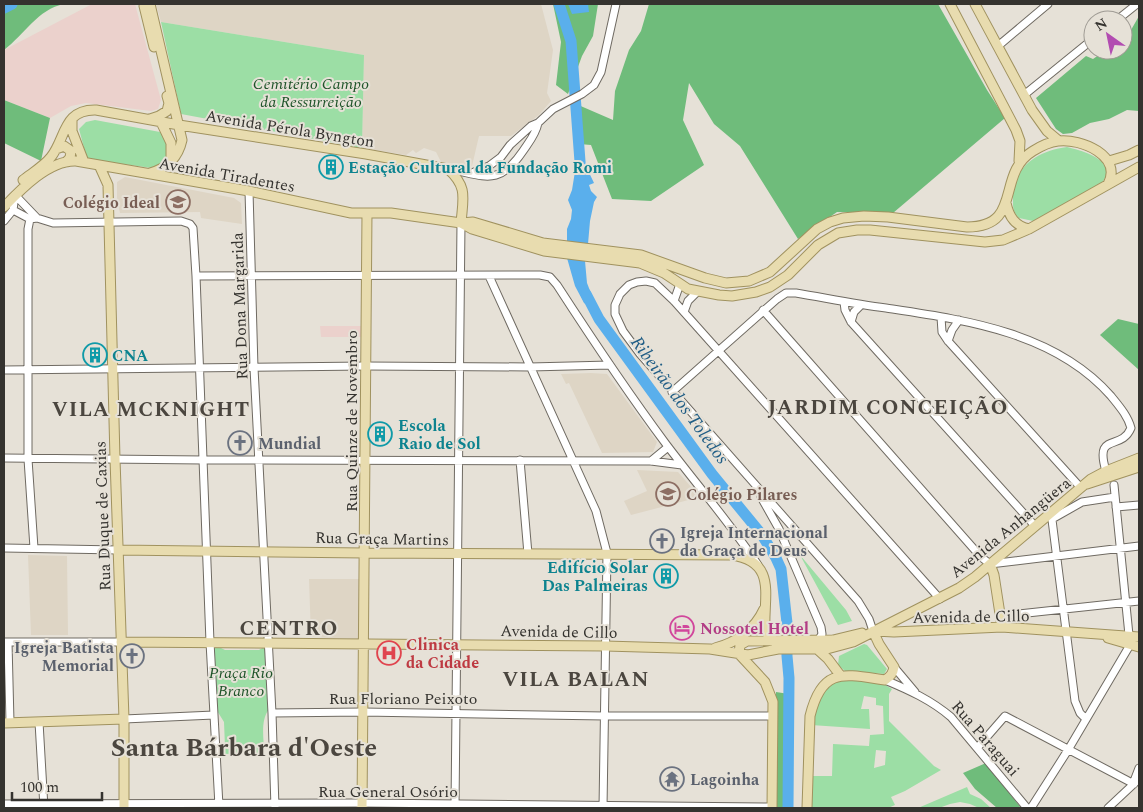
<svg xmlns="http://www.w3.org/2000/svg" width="1143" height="812" font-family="Spectral,serif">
  <rect width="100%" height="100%" fill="#e6e1d7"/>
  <path fill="#ebd1cc" d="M92 4H135L161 100 158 109 151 111 86 103 71 106 50 118 4 100V50Z
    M320 326H361V337H321Z"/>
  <path fill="#ded5c5" d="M156 4H541L553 50 547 93 551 101 539 115 511 136H479L472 166 441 162 436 152 424 148 416 153 413 150 406 155 362 148 364 55 161 22Z
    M125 177 234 198 241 203 242 224 201 218 200 212 120 213 117 200V182Z
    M591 373 607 374 657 442 653 452 602 453 569 383 566 384 561 374Z
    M637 470 678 472 700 497 631 515 624 501 647 491Z
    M28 555 67 556 68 635H31Z
    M309 579H359V639L311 637Z"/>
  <path fill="#9cdea5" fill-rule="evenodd" d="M161 22 364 55 362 148 181 114Z
    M95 120 160 132 167 141 170 152 165 163 159 169 87 159 79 129 86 122Z
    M1067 147C1084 151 1120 161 1101 184L1033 221 1019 218C1012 212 1013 205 1013 196 1015 165 1038 151 1067 147Z
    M800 555 846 610 852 621 838 625Z
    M864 644 867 645 887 669 884 674 845 671 838 665 839 656Z
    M219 647 225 650H259L264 647 267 648 269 709C260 721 264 738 264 753L223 754V749L225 747 224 722 216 709 214 648Z
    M840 678 882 683 892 689 889 694V721L934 766 941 770 905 791 891 797 895 805 888 808H809V776H832L833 744 869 746 870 735 884 734 883 706 876 705V698L864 696 861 709H869L870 729 811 725 823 689ZM876 750 886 751 885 765 874 768Z
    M967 787 970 794 981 799 991 808H979L970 804 960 802 950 804 939 808H918Z"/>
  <path fill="#6fbc7b" d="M12 4H64C38 9 24 35 4 50V8Z
    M553 4H598L593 36 582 56 568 94 556 85 561 42Z
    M649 4H938L987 90 1005 118 893 213 837 212 798 239 740 146 714 124 689 83 683 120 704 165 651 201 612 199 591 145 579 144 576 104 613 120 615 91 629 50 641 31Z
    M1139 16V111L1127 110 1109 119 1090 123 1072 133 1063 134 1056 129 1036 98 1086 56 1093 59 1106 50H1123V39L1127 37Z
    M4 100 50 118 41 161 4 143Z
    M1118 319 1139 324V370L1100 335Z
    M776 692 789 694 788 808H776Z
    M986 763 1021 808H997L975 789 963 773Z"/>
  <path fill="#5aafec" d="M568 4H588L589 12 572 14Z
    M577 159 583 160 594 183 589 185 591 191 597 197 594 202 590 221 588 244 584 250 587 283 594 301 592 307 584 303 575 286 567 258V229L571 219 572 210 568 200 572 190Z"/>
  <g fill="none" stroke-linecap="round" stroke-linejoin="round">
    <path stroke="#5aafec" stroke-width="11" d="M559 4 571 41 581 175
      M4 8 12 4
      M586 294 599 319 712 474 762 535 776 558 781 569 787 623V656L789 678 788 808"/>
    <g stroke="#6f6a62" stroke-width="9">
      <path id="minor" d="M1117 20 1137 4
        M998 46 1048 4
        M1024 95 1093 39
        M448 169C484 175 498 188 523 151 529 142 536 134 538 123
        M472 173 489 166 501 157 510 145 531 126 538 123 553 109 582 94 594 85 601 72 616 4
        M249 191 254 368 272 713 275 808
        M15 195 37 218
        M13 210 30 219
        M30 219 37 218 53 223 181 221 190 224 193 228 196 276 210 642 219 806
        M30 219 28 229V459L34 548
        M4 221 13 210 15 195
        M196 276 540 275 550 277 557 285C592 339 628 393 666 444 697 485 730 523 758 565
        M489 276 596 511 607 553 603 808
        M674 301 680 284
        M844 302 845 310 851 322 1035 526
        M763 310 981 557 990 564 1139 546
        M684 312 688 301 697 292
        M941 317 942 332 948 341 1081 488
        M851 322 854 312 861 305
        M948 341 952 330 959 320
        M4 370 366 366 530 367 610 365
        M672 392 777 299 786 293H796C826 298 855 304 886 308 965 320 1055 332 1111 396 1119 406 1128 416 1131 428 1121 452 1094 431 1106 471
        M4 458 204 460 651 461 682 465
        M520 460 528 554
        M651 461 668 447
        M761 497 779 529 821 627 822 634 818 641
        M1116 507 1139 505
        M1051 512 1075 701 1080 713 1086 719
        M1052 519 1082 502 1115 497
        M4 548 119 550
        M1000 616 1139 601
        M873 631 869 619 858 601 640 354 623 331 615 314V305L620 294 629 285 637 282 646 281 655 283 674 301 940 599
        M4 642H121
        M8 642 10 722
        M894 667 915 692
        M885 680C909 690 931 700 951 717L1027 808
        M272 713 363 712 605 716H773
        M124 719 214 715
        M39 722 44 808
        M978 747 1005 716 1134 784
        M1134 781 1139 768
        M4 804 362 803 772 807
        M455 808 461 223
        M1031 808 1068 750 1130 645 1114 485
        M1108 808 1139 779"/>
    </g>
    <g stroke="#a0925f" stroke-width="11">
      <path id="major" d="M150 4 182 140C178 158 168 168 150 173
        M950 4 1016 130 1020 141 1019 161
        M975 4 1032 110 1047 131 1059 141
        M144 6 154 47
        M72 119V131L84 162
        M150 119 159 116 167 111 169 103 167 96
        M161 122 171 143V160
        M56 149 64 146 71 151 70 158 66 162
        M1109 161 1129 155 1139 150
        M99 165 108 185 115 459 124 719V808
        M23 180C32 173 44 166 51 157 66 138 63 109 96 110L179 125 366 154 448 169C468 187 463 198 461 223
        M1006 203C1009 217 1015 226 1029 229
        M4 207C21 189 49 160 76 161L249 191 351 213H391L461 223 473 222 543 243 641 255 705 278 726 283 749 281 770 272 817 229 830 222 843 218 864 216 888 217 967 227C1024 227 995 174 1033 151 1041 146 1049 142 1058 141 1081 138 1123 156 1108 184
        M461 223 472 229 544 251 640 263 664 273 688 289 719 295 732 296 756 292 770 287 788 275 818 245 838 233 857 230H870L985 242 1003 240 1029 229 1139 167
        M1087 484 1139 467
        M119 550 365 553 732 555C778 562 763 597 765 630L775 642
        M990 564 994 575 1002 627
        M875 631 894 632 1002 627 1139 637
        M1108 638 1139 647
        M121 642 605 646 710 649 748 655 778 649H827L853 642 959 588 975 577 1091 479 1106 471 1139 458
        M715 648C736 643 755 629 764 609
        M817 649 828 659 840 675
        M739 654 740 645 747 641 833 640 862 633
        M739 654 765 682 773 702 772 808
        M4 723 124 719
        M362 808 367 213
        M807 808 810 716C822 667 843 674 885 680 891 676 893 673 894 667L879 644 873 631"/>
    </g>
    <use href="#minor" stroke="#fff" stroke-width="7"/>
    <use href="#major" stroke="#e8dcaf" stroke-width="9"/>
  </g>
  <defs>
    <g id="building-ring" transform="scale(1.25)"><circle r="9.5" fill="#e6e1d7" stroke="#0f9aa8" stroke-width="1.5"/><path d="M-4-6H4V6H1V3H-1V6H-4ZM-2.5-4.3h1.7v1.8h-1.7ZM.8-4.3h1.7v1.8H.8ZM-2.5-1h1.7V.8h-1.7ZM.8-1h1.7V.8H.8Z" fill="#0f9aa8"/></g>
    <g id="school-ring" transform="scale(1.25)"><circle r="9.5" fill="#e6e1d7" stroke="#8d6e63" stroke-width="1.5"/><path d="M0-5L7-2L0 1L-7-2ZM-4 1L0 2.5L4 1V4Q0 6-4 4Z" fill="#8d6e63"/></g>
    <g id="church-ring" transform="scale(1.25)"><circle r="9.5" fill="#e6e1d7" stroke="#6b7280" stroke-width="1.5"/><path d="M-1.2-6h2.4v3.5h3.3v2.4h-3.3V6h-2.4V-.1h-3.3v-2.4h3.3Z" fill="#6b7280"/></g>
    <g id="hotel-ring" transform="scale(1.25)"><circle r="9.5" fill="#e6e1d7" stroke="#d1479c" stroke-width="1.5"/><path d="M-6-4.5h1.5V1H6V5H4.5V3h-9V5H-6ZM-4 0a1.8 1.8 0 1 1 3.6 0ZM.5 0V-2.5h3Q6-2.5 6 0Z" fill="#d1479c"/></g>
    <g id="hospital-ring" transform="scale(1.25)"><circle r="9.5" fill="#e6e1d7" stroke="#e0444e" stroke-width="1.5"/><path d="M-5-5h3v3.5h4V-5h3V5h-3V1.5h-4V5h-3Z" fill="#e0444e"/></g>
    <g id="temple-ring" transform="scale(1.25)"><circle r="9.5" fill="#e6e1d7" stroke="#6b7280" stroke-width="1.5"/><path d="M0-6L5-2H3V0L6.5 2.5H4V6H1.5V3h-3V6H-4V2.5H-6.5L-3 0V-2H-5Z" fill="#6b7280"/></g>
  </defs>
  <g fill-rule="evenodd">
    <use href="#building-ring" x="331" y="167"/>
    <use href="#school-ring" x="178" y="202"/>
    <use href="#building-ring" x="95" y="355"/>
    <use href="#building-ring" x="380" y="434"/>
    <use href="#church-ring" x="240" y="443"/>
    <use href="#school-ring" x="668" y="494"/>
    <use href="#church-ring" x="662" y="541"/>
    <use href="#building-ring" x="666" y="576"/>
    <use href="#hotel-ring" x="682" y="628"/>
    <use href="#hospital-ring" x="389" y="653"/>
    <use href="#church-ring" x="132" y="656"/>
    <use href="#temple-ring" x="672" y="779"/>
  </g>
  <g text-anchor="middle" stroke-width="4" stroke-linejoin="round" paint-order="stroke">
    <g font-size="16" font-style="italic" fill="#1e5429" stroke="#e6e1d7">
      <text x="311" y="89">Cemitério Campo<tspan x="311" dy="18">da Ressurreição</tspan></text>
      <text x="241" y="678">Praça Rio<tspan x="241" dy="18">Branco</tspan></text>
    </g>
    <g font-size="16" fill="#35332f" stroke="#e6e1d7">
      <text transform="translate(290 128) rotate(9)" y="6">Avenida Pérola Byngton</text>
      <text transform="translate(227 174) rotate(10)" y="6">Avenida Tiradentes</text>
      <text transform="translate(239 306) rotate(-92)" y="6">Rua Dona Margarida</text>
      <text transform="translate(351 421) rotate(-90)" y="6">Rua Quinze de Novembro</text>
      <text transform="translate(102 516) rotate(-92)" y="6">Rua Duque de Caxias</text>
      <text transform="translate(1010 527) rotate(-39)" y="6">Avenida Anhangüera</text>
      <text transform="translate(382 538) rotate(1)" y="6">Rua Graça Martins</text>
      <text transform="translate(971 616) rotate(-1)" y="6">Avenida de Cillo</text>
      <text transform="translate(559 631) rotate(1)" y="6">Avenida de Cillo</text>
      <text x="403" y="704">Rua Floriano Peixoto</text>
      <text transform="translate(986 738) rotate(49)" y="6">Rua Paraguai</text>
      <text x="388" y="797">Rua General Osório</text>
    </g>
    <g font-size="16" font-weight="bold" fill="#0d838f" stroke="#e6e1d7" text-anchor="start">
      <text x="348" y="173">Estação Cultural da Fundação Romi</text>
      <text x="112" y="361">CNA</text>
      <text x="398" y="431">Escola<tspan x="398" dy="18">Raio de Sol</tspan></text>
      <text x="648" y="573" text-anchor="end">Edifício Solar<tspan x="648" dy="18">Das Palmeiras</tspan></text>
    </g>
    <g font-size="16" font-weight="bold" fill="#785e54" stroke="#e6e1d7" text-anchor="end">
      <text x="160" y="208">Colégio Ideal</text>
      <text x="686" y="500" text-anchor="start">Colégio Pilares</text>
    </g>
    <g font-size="16" font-weight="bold" fill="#5b616d" stroke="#e6e1d7" text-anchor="start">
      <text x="258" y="449">Mundial</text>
      <text x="680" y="538">Igreja Internacional<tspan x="680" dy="18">da Graça de Deus</tspan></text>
      <text x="114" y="653" text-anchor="end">Igreja Batista<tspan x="114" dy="18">Memorial</tspan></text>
      <text x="690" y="785">Lagoinha</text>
    </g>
    <g font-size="16" font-weight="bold" fill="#b23c85" stroke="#e6e1d7" text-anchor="start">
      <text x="700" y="634">Nossotel Hotel</text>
    </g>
    <g font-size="16" font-weight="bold" fill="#be3a42" stroke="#e6e1d7" text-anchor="start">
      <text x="406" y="650">Clinica<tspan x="406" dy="18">da Cidade</tspan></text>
    </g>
    <g font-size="18" font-style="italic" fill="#205d85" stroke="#e6e1d7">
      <text transform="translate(680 400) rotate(54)" y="6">Ribeirão dos Toledos</text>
    </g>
    <g font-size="21" font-weight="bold" letter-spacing="1" fill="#4b463f" stroke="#e6e1d7">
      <text x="888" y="414">JARDIM CONCEIÇÃO</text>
      <text x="151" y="416">VILA MCKNIGHT</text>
      <text x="289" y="635">CENTRO</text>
      <text x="576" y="686">VILA BALAN</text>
    </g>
    <g font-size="26" font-weight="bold" fill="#4b463f" stroke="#e6e1d7">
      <text x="244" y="756">Santa Bárbara d'Oeste</text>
    </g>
  </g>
  <rect width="1143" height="812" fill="none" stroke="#35332f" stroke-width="10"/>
  <g transform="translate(1108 35) rotate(327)"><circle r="24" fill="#e6e1d7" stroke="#9f9b94"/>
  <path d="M0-4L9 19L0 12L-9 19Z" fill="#b24cb1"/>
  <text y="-8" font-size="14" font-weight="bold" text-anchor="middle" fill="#35332f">N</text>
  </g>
  <path d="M12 792v8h90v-8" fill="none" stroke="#35332f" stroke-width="2.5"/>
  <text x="20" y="792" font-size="15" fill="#35332f" stroke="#e6e1d7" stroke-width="4" paint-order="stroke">100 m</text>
</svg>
